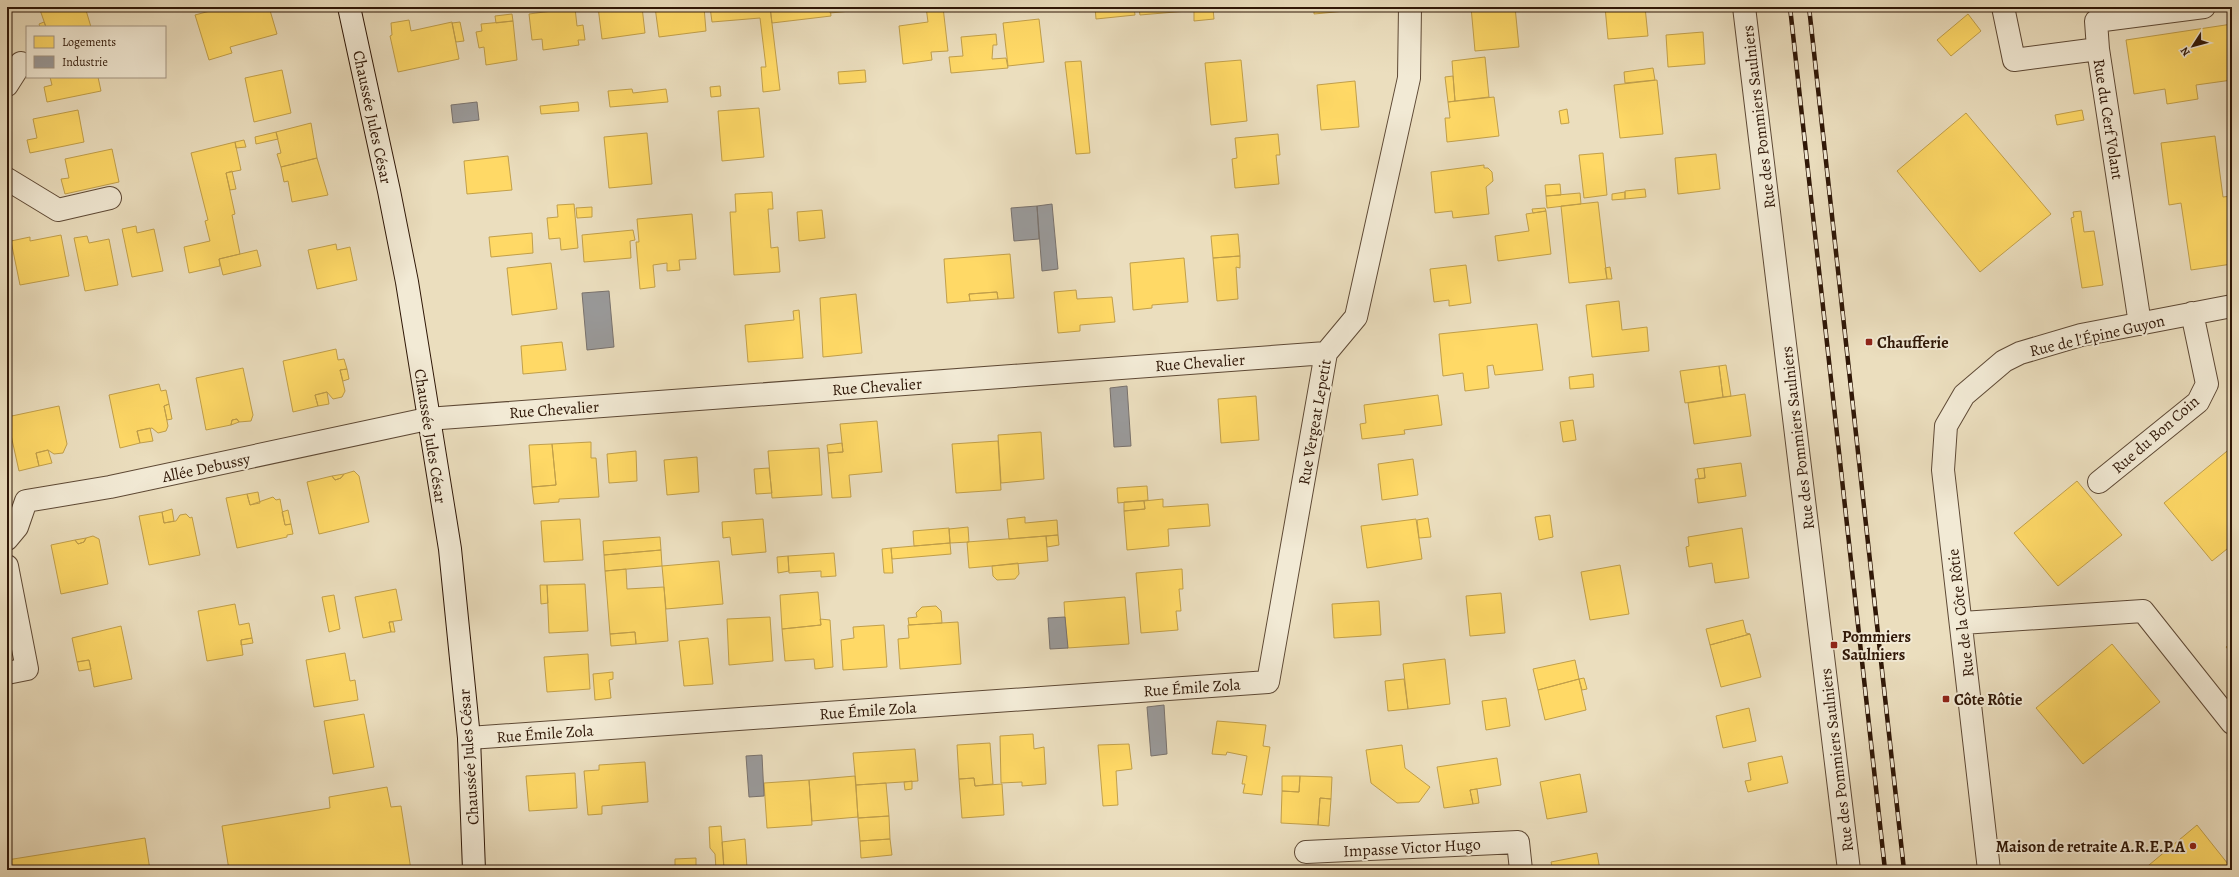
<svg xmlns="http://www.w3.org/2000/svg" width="2239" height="877" font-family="Alegreya,serif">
  <rect width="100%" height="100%" fill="#ebdebe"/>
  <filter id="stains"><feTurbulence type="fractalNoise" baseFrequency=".005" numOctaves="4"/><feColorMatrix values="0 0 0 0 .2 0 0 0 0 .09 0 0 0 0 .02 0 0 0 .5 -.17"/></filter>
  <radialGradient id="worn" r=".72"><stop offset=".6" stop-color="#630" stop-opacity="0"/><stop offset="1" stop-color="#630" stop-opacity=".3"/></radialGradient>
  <path fill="#ffd966" stroke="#c19f4a" d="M39 7H85L91 27H46Z
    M225 7H269L277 34 230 47 232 53 209 60 195 15Z
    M598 7H642L645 33 602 39Z
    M655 7H704L706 31 659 37Z
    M710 7H770L780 90 763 92 761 67H766L760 18 712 22Z
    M770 7H830L831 16 772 23Z
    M830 7H872V9L830 13Z
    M926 7H943L948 51 931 52 932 60 903 64 899 26 928 22Z
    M1095 7H1134L1135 15 1096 19Z
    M1139 7H1158L1139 9Z
    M1158 7H1174L1175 12 1140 15 1139 9Z
    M1174 7H1214V9L1175 12Z
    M1314 7H1356V10L1314 14Z
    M1471 7H1515L1519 47 1475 51Z
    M1605 7H1645L1648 36 1608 39Z
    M575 8 577 26 583 25 585 40H578L579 45 543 50 542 39 532 40 529 14Z
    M1213 9 1214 19 1194 21V10Z
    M512 14 513 21 496 23 495 16Z
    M1968 14 1981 31 1951 56 1937 40Z
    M1039 19 1044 62 1008 66 1003 23Z
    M409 20 411 31 452 22 459 59 398 72 390 36 392 35 391 23Z
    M513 21 517 60 486 65 484 47 479 48 476 32 482 31 481 24Z
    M44 22 46 27H40L39 24Z
    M460 22 464 41 456 42 452 23Z
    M2232 24V80L2196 85 2198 99 2167 104 2165 89 2134 94 2126 40Z
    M1703 32 1705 64 1668 67 1666 35Z
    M996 34 997 45H993L992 59 1006 58 1008 68 951 73 949 57 963 56 961 37Z
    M1485 57 1489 97 1455 101 1452 61Z
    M1241 60 1247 121 1211 125 1205 63Z
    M1081 61 1090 153 1076 154 1065 62Z
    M1653 68 1655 80 1625 83 1624 72Z
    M282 70 291 113 254 122 245 78Z
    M865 70 866 82 839 84 838 72Z
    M1453 76 1455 101 1448 102 1445 77Z
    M50 77H98L101 91 47 102 44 87 52 85Z
    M1657 80 1663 134 1620 138 1614 85Z
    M1355 81 1359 127 1321 130 1317 85Z
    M720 86 721 96 711 97 710 87Z
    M632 89 633 93 666 89 668 102 610 107 608 91Z
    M1494 97 1499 136 1447 142 1445 118H1450L1448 102Z
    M578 102 579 111 541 114 540 106Z
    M759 108 764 157 722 161 718 111Z
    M1567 109 1569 123 1561 124 1559 111Z
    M78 110 84 142 30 153 27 140 37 138 33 119Z
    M2082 110 2084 120 2057 125 2055 115Z
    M1966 113 2051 214 1980 272 1897 171Z
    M311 123 317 158 281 167 277 154 281 153 276 132Z
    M276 132 278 139 256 144 255 137Z
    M647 133 652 184 609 188 604 137Z
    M1278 134 1280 155H1276L1279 184 1235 188 1232 159 1237 158 1235 138Z
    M2215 136 2223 197 2232 196V264L2191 270 2181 203 2169 205 2161 143Z
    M244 140 246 147 236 148 235 142Z
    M235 142 241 170 226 173 235 214 232 215 240 254 219 259 220 266 189 273 184 247 210 241 205 221 208 220 191 153Z
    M112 149 119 182 65 194 61 179 69 178 65 159Z
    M1603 153 1607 195 1584 198 1579 155Z
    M1716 154 1720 189 1678 194 1675 158Z
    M508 156 512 190 467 194 464 161Z
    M317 158 328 195 292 202 288 181 284 182 281 167Z
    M1484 165V168H1488L1492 172 1493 181 1486 187 1489 214 1453 218 1452 211 1435 213 1431 172Z
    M232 171 236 189 230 190 226 173Z
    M1560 184 1561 195 1546 196 1545 185Z
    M1645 189 1646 197 1625 199V191Z
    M772 192 773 209H768L771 248 778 247 780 272 734 275 730 212H736L735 194Z
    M1625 192V199L1612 200V194Z
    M1580 193 1581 204 1547 208 1546 196Z
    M1598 202 1607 279 1569 283 1561 206Z
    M574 204 578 248 561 250 560 238 549 239 547 218 558 217 557 205Z
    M592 207V217L577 218 576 208Z
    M1545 208 1546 211 1533 213 1532 209Z
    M822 210 825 238 799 241 797 212Z
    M1546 211 1551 254 1498 261 1495 236 1529 231 1526 214Z
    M2081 211 2084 232 2094 231 2103 285 2082 288 2071 218 2074 217 2073 212Z
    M692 214 696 259 679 260 680 270 667 271V263L653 265 655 287 640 289 636 242H639L637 219Z
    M136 226 137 233 154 229 163 271 132 277 122 229Z
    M633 230 635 240 630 241 631 258 584 262 582 235Z
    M532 233 533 253 491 257 489 237Z
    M1238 234 1240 256 1213 258 1211 236Z
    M61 235 69 276 20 285 11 241 30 237V241Z
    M87 236 89 243 109 239 118 285 85 291 74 238Z
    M336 244 337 250 350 247 357 280 317 289 308 250Z
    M257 250 261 266 223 275 219 259Z
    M1010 254 1014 298 998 299 997 292 969 294 970 301 947 303 944 259Z
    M1240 256V268L1236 267 1238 299 1217 301 1213 258Z
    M1184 258 1188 302 1152 305V308L1133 310 1130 263Z
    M551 263 557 309 512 315 507 268Z
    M1466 265 1471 303 1449 306V300L1434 302 1430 269Z
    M1610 267 1612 279H1607L1605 268Z
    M1076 290 1077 299 1112 297 1115 322 1080 325V331L1058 333 1054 292Z
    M997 292 998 299 970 301 969 294Z
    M856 294 862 353 823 357 820 298Z
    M1619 301 1622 330 1647 327 1649 351 1592 357 1586 305Z
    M799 310 803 358 748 362 745 325 794 320 793 311Z
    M1537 324 1543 370 1495 375 1493 365 1487 366 1489 388 1465 391 1463 373 1443 376 1439 334Z
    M562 342 566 370 523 374 521 346Z
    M336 349 338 360 344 359 347 369 340 370 345 391 342 397 333 399 327 392 315 395 318 406 293 412 283 361Z
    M1726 365 1731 396 1723 397 1719 366Z
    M1719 366 1723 397 1685 403 1680 371Z
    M243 368 253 415 251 421 239 422 237 419 232 420 231 425 206 430 196 378Z
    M347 369 349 379 343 381 340 370Z
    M1593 374 1594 387 1570 389 1569 377Z
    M159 384 161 391 166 390 169 404 164 406 168 426 166 431 158 433 152 428 137 431 140 443 120 448 109 395Z
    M327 392 329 404 318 406 315 395Z
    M1745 394 1751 436 1694 444 1688 403Z
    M1438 395 1442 425 1404 430 1405 434 1362 439 1360 424 1366 423 1364 405Z
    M1256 396 1259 440 1221 443 1218 399Z
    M169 404 172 419 167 420 164 406Z
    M59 406 67 444 63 453 54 454 48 450 36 453 39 466 19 471 7 417Z
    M237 419 239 422 231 425 232 420Z
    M1573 420 1576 440 1563 442 1560 422Z
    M877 421 882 472 849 475 851 497 832 498 828 453 843 452 840 424Z
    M150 428 153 441 140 443 137 431Z
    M1041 432 1044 479 1001 483 998 435Z
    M998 441 1001 490 956 493 952 444Z
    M591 442V458H596L599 497 559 499V502L534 504 532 487 556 485 552 444Z
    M842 443 843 452 828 453 827 445Z
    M552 444 556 485 532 487 529 445Z
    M2232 447V545L2212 561 2164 503Z
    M819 448 822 495 772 498 768 451Z
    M48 450 52 463 39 466 36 453Z
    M636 451 637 481 609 483 607 454Z
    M697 457 699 492 667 495 664 460Z
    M1413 459 1418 495 1382 500 1378 464Z
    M1741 463 1746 496 1698 503 1695 479 1705 478 1704 468Z
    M769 468 772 493 756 494 754 469Z
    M1704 468 1705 478 1699 479 1697 469Z
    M354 471 359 476 369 522 319 534 307 482 332 476 335 480 341 478 344 474Z
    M344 474 341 478 335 480 332 476Z
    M2077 481 2122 535 2058 586 2014 533Z
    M1147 486 1148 500 1118 503 1117 488Z
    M258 492 260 503 250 505 247 494Z
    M247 494 250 505 273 497 276 500 280 499 285 525 291 524 293 534 287 535V537L237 548 226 498Z
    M1163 499V507L1208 504 1210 526 1168 529 1169 546 1127 550 1124 511 1145 509 1144 501Z
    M1144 501 1145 509 1124 511V502Z
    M172 509 174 521 164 523 162 512Z
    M288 510 291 524 285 525 282 512Z
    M162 512 164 523 176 521 180 515 186 514 190 518 192 517 200 555 149 565 139 516Z
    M1550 515 1553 537 1539 540 1535 517Z
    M1025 517V523L1057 520 1058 535 1009 539 1007 519Z
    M1428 518 1431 537 1419 538 1417 520Z
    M580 519 583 560 544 562 541 521Z
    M763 519 766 552 732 555 730 537 723 538 722 522Z
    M1416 519 1422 559 1367 568 1361 526Z
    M968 527 969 542 950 543 949 529Z
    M949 528 950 543 914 546 913 531Z
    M1742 528 1749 578 1715 583 1712 563 1689 567 1686 547 1689 546 1688 537Z
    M1058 535 1059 545 1047 547 1046 536Z
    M93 536 99 539 108 584 61 594 51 545 75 540 78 544 84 542 86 538Z
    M1046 536 1048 561 969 568 967 542Z
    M660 537 661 550 604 555 603 541Z
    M86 538 84 542 78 544 75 540Z
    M950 543 951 554 892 559 891 548Z
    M891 548 893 573H884L882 549Z
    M661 550 662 566 605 571 604 555Z
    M834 553 836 576 821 577V571L789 573 788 556Z
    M788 556 789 571 778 573 777 557Z
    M719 561 723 604 666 609 662 566Z
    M1018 563 1019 574 1015 579 997 580 993 576 992 566Z
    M1620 565 1629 614 1590 620 1581 572Z
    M626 569 627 589 664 587 668 641 636 644 635 632 610 634 605 571Z
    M1182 569 1183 589H1179L1181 611H1176L1178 630 1141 633 1136 573Z
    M585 584 588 631 549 633 547 585Z
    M540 585H547L548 603 541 604Z
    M396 589 402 620 389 622 391 632 363 638 355 597Z
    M818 592 821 625 782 629 780 595Z
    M1501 593 1505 633 1470 636 1466 596Z
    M334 595 340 629 329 632 322 597Z
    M1125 597 1129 644 1067 648 1064 602Z
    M1379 601 1381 635 1334 638 1332 604Z
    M235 604 239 625 249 623 252 638 241 640 243 655 207 661 198 611Z
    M936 606 941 611 942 623 909 625 908 618 917 617 916 613 922 607Z
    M770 617 773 661 729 665 727 619Z
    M820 619 830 620 833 667 815 669 814 659 785 661 782 629 821 625Z
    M1743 620 1746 633 1750 634 1710 645 1706 629Z
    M389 622H393L395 632H391Z
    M958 622 961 664 900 669 898 639 909 638 908 625Z
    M884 625 887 667 843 670 841 640 854 638 853 627Z
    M121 626 132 679 94 687 89 660 77 662 72 638Z
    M635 632 636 644 611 646 610 634Z
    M1750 634 1761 677 1721 687 1710 645Z
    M252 638 253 643 241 645V640Z
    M708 638 713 684 684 686 679 641Z
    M2232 642V654L2226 647Z
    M2112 644 2160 702 2083 764 2036 708Z
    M345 653 350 681 355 680 358 700 314 707 306 660Z
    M588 654 590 689 547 692 544 657Z
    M1445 659 1450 704 1408 709 1403 664Z
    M89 660 91 669 79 671 77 662Z
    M1575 660 1579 679 1538 690 1533 669Z
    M613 672V679L609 680 611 698 595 700 593 674Z
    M1584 678 1587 689 1582 690 1579 679Z
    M1404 679 1408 709 1388 711 1385 681Z
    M1579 679 1586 710 1545 720 1538 690Z
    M1506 698 1510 726 1486 730 1482 701Z
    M1749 708 1756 741 1723 748 1716 716Z
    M364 714 374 767 333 774 324 721Z
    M1217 721 1266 725 1263 746 1270 747 1262 795 1243 793 1245 784H1242L1247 756 1227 752 1226 755 1212 754Z
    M1033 734 1034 749 1044 747 1046 784 1022 786V782L1001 783 1000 736Z
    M990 743 993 784 975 786 974 778 959 779 957 745Z
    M1129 744 1132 769 1116 771 1118 805 1103 806 1098 745Z
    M1402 745 1405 768 1430 787 1419 802 1397 803 1371 783 1366 750Z
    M915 749 918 781 856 785 853 753Z
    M1782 756 1788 783 1748 792 1745 781 1751 780 1748 763Z
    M1497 758 1501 785 1470 790 1473 804 1444 808 1437 767Z
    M645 762 648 802 602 806V814L588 815 584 771 599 770V765Z
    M575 773 577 808 529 811 526 776Z
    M1580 774 1587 812 1547 819 1540 782Z
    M855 776 858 817 812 821 809 780Z
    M1282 776H1300L1299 792 1282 791Z
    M1300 776 1332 777 1331 799 1320 798 1318 825 1281 823 1282 791 1299 792Z
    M974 778 975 786 1002 784 1004 815 962 818 959 779Z
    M809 780 812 825 767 828 764 783Z
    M912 781V789L905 790 904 782Z
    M886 783 889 816 858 818 856 785Z
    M387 787 391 807 401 806 411 870H229L222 826 330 808 329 797Z
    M1477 789 1479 803 1473 804 1470 790Z
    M1320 798 1331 799 1329 826 1318 825Z
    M889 816 890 839 860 841 858 818Z
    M2197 825 2232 869 2143 870Z
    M721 826 724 868 716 869 715 854 710 848 709 827Z
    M145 838 150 870H7V860Z
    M745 839 747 868 770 866V870H724L722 842Z
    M890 839 892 855 861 858 860 841Z
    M1597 853 1600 870H1553L1551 862Z
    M696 858V870H675V859Z
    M1744 866 1745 870H1727Z
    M578 867V870H538Z
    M712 868V870H696V869Z"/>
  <path fill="#999" stroke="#79726d" d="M477 102 479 120 453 123 451 105Z
    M1052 204 1058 269 1042 271 1037 206Z
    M1037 206 1039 239 1014 241 1011 208Z
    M609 291 614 347 587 350 582 293Z
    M1127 386 1131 446 1114 447 1110 388Z
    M1065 617 1068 648 1050 649 1048 618Z
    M1164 705 1167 754 1151 756 1147 707Z
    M762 755 764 796 749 797 746 756Z"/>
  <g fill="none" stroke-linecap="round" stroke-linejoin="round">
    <g stroke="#5e4935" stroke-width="24">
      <path id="street" d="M1744 7 1849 870
        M2003 7 2014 60 2098 49
        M7 85 21 63
        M7 179 58 210 110 198
        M2140 324 2098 49 2096 21 2204 7
        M2099 482 2198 402 2207 384 2192 313
        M7 539 17 527 26 501 110 487 427 419 1326 353
        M7 566 27 669 7 673
        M1962 623 2143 611 2232 723
        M469 738 1268 682 1326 353 1356 317 1409 78 1410 7
        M1306 852 1518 842 1521 870
        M1989 870 1943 470 1946 426 1964 395 2004 361 2020 353 2081 335 2232 306"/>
    </g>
    <g stroke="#2f1707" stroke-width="24">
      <path id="secondary" d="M349 7 389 191 407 282 450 549 469 738 474 870"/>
    </g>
    <use href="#street" stroke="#f2ead5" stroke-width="22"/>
    <use href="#secondary" stroke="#f2ead5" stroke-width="22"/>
    <g stroke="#2f1707" stroke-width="4.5">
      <path id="rail" d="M1790 7 1885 870
        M1809 7 1904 870"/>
    </g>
    <use href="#rail" stroke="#f2ead5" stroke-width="3" stroke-dasharray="9" stroke-linecap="butt"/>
  </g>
  <g fill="#8f2418" stroke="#f2ead5" stroke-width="1.5">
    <rect x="1865" y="338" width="8" height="8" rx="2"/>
    <rect x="1830" y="641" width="8" height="8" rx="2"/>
    <rect x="1942" y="695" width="8" height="8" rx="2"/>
    <circle cx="2193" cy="846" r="4"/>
  </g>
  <g text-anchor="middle" stroke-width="4" stroke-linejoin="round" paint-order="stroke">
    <g font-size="16" fill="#2f1707" stroke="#f2ead5">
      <text transform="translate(373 117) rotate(78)" y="6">Chaussée Jules César</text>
      <text transform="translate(1758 117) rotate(-97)" y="6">Rue des Pommiers Saulniers</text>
      <text transform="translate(2109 119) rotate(81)" y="6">Rue du Cerf Volant</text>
      <text transform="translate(2097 335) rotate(-13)" y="6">Rue de l'Épine Guyon</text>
      <text transform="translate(1200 362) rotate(-4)" y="6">Rue Chevalier</text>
      <text transform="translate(877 386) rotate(-4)" y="6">Rue Chevalier</text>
      <text transform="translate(554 409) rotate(-4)" y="6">Rue Chevalier</text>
      <text transform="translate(1314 422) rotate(-80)" y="6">Rue Vergeat Lepetit</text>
      <text transform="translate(2155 434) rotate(-41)" y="6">Rue du Bon Coin</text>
      <text transform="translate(431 436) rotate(81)" y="6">Chaussée Jules César</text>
      <text transform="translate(1797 438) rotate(-97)" y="6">Rue des Pommiers Saulniers</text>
      <text transform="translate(206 467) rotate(-12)" y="6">Allée Debussy</text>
      <text transform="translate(1960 613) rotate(-97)" y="6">Rue de la Côte Rôtie</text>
      <text transform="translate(1192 687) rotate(-4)" y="6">Rue Émile Zola</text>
      <text transform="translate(868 710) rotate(-4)" y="6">Rue Émile Zola</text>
      <text transform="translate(545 733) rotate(-4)" y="6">Rue Émile Zola</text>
      <text transform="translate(468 757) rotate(-94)" y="6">Chaussée Jules César</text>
      <text transform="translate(1836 760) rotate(-97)" y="6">Rue des Pommiers Saulniers</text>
      <text transform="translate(1412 847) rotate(-3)" y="6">Impasse Victor Hugo</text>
    </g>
    <g font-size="16" font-weight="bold" fill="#2f1707" stroke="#f2ead5" text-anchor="start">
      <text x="1877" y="348">Chaufferie</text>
      <text x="1842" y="642">Pommiers<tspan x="1842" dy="18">Saulniers</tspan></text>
      <text x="1954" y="705">Côte Rôtie</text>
      <text x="2185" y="852" text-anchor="end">Maison de retraite A.R.E.P.A</text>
    </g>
  </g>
  <rect width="2239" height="877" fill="none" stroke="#ebdebe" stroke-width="24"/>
  <rect x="8" y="8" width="2223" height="861" fill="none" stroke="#2f1707" stroke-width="2"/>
  <rect x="12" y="12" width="2215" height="853" fill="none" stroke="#2f1707"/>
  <rect x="26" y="26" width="140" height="52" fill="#f2ead5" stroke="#a49683"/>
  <rect x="34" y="36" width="20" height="12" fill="#ffd966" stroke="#a49683"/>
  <text x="62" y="46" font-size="12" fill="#2f1707">Logements</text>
  <rect x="34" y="56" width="20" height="12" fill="#999999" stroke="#a49683"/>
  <text x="62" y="66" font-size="12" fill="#2f1707">Industrie</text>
  <g transform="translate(2193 46) rotate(234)" stroke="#f2ead5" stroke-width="3" paint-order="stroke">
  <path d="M0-3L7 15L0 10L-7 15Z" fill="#2f1707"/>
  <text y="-6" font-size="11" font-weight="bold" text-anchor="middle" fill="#2f1707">N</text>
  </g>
  <rect width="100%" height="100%" filter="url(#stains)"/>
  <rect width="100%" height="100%" fill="url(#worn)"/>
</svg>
